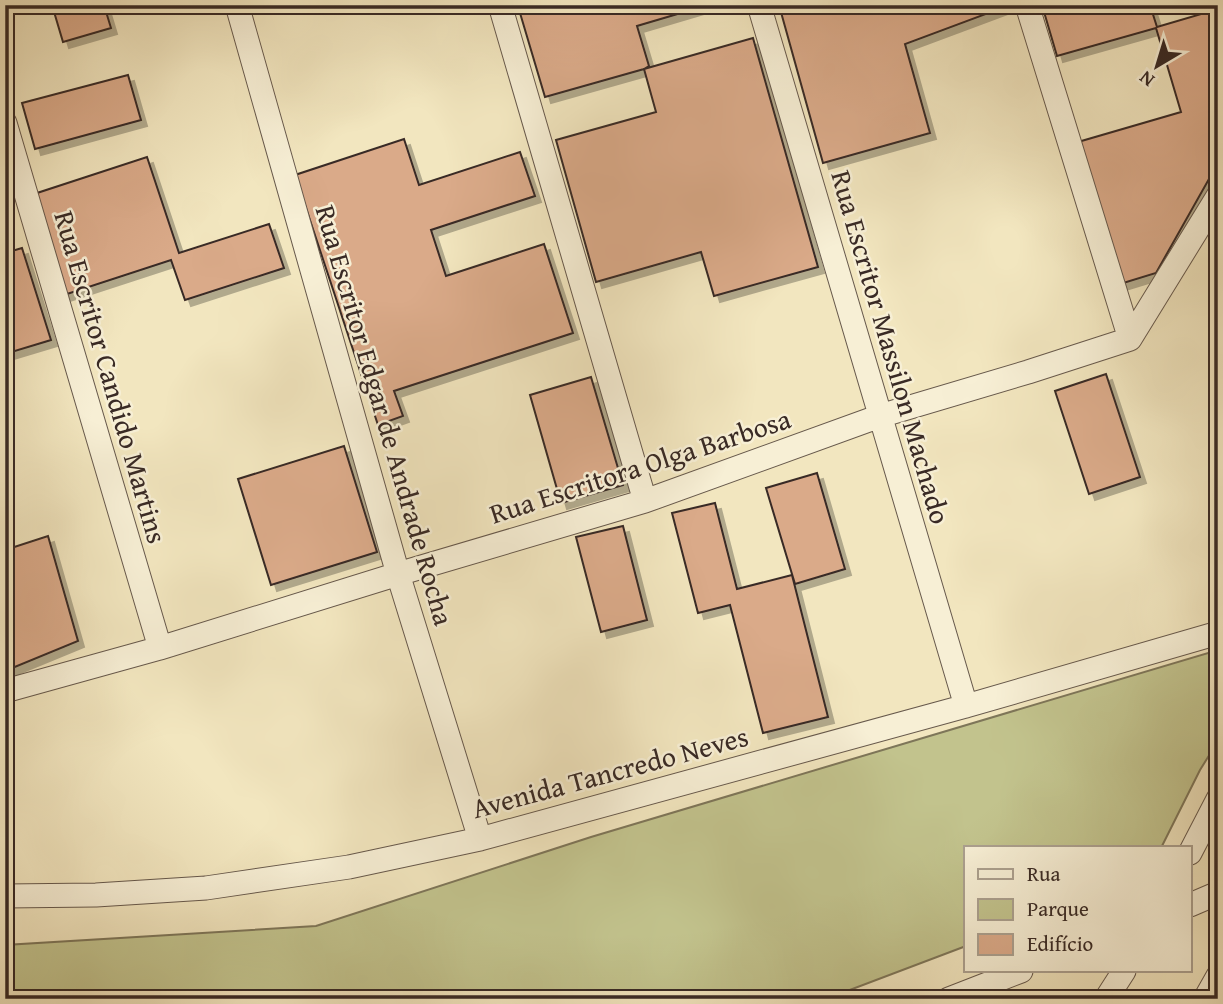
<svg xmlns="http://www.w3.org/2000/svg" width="1223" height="1004" font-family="'Gentium Book Plus',serif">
  <defs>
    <filter id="shadow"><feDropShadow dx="6" dy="6" stdDeviation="0" flood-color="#0004"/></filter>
  </defs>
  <rect width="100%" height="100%" fill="#f2e6bf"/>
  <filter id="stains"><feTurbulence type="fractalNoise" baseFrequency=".00286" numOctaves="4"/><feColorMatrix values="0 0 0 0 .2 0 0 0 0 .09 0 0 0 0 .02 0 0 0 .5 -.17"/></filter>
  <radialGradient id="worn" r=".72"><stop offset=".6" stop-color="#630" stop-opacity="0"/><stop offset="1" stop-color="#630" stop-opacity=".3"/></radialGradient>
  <path fill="#c2c38d" stroke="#7e7659" stroke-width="2" d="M1218 650V741L1200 770 1161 848H966V946L826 999H5V945L316 926 591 837Z"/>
  <path fill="#daaa89" stroke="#392a25" stroke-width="2" filter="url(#shadow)" d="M52 5H104L111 28 63 42Z
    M546 5H708L637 26 649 66 644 69 545 97 520 13Z
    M779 5H1001L1002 8 905 44 930 133 823 163Z
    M1042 5H1150L1157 27 1218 9V163L1156 273 1120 284 1078 142 1181 112 1156 28 1057 56Z
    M753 38 818 267 714 296 701 252 596 282 556 140 656 112 644 69Z
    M128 75 141 120 35 149 22 103Z
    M404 139 419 185 520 152 535 196 431 230 446 276 544 244 573 333 394 391 403 416 378 425 295 175Z
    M147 157 179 253 269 224 284 268 185 300 171 260 64 295 31 195Z
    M22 248 51 340 5 354V253Z
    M1106 374 1140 477 1089 494 1055 391Z
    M591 377 623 485 561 503 530 395Z
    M344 446 377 552 271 585 238 479Z
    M817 473 845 569 795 584 766 488Z
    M715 503 737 589 792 575 828 717 763 733 730 605 698 613 672 513Z
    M623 526 647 620 601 632 576 537Z
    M48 536 78 641 5 671V550Z"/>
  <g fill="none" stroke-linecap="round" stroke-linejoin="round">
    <g stroke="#67594c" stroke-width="25">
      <path id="minor" d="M237 5 398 574 480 839
        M500 5 645 501
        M759 5 966 706
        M1027 5 1130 339
        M5 123 160 648
        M5 691 160 648 398 574 645 501 880 416 1028 372 1130 339 1218 196
        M1190 853 1218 799
        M5 896 96 895 206 888 349 867 480 839 966 706 1218 633
        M1190 905 1218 893
        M949 999 1021 971
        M1106 999 1124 971
        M1205 999 1218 976"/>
    </g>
    <use href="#minor" stroke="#f7efd5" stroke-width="23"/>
  </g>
  <g text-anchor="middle" stroke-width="5" stroke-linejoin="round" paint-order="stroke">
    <g font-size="28" fill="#392a25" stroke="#f7efd5">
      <text transform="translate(891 347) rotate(74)" y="10">Rua Escritor Massilon Machado</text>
      <text transform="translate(111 377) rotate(74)" y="10">Rua Escritor Candido Martins</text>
      <text transform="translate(385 415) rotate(74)" y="10">Rua Escritor Edgar de Andrade Rocha</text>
      <text transform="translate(640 466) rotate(-18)" y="10">Rua Escritora Olga Barbosa</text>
      <text transform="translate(610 772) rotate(-15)" y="10">Avenida Tancredo Neves</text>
    </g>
  </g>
  <rect width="1223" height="1004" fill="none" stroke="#f2e6bf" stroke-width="28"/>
  <rect x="7" y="7" width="1209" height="990" fill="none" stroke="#392a25" stroke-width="3.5"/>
  <rect x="14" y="14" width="1195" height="976" fill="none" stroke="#392a25" stroke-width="2"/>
  <rect x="964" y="846" width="228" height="126" fill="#f7efd5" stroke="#aba08f" stroke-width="2"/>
  <rect x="978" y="869" width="35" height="10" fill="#f7efd5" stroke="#aba08f" stroke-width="2"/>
  <text x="1027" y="881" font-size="21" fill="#392a25">Rua</text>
  <rect x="978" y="899" width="35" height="21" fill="#c2c38d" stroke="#aba08f" stroke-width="2"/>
  <text x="1027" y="916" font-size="21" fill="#392a25">Parque</text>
  <rect x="978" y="934" width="35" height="21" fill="#daaa89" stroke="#aba08f" stroke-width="2"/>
  <text x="1027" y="951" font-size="21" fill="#392a25">Edifício</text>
  <g transform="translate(1157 66) rotate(218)" stroke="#f7efd5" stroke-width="5" paint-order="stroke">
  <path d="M0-5L12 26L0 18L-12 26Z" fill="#392a25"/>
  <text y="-10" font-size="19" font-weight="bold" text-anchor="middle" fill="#392a25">N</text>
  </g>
  <rect width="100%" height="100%" filter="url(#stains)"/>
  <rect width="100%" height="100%" fill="url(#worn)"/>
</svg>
